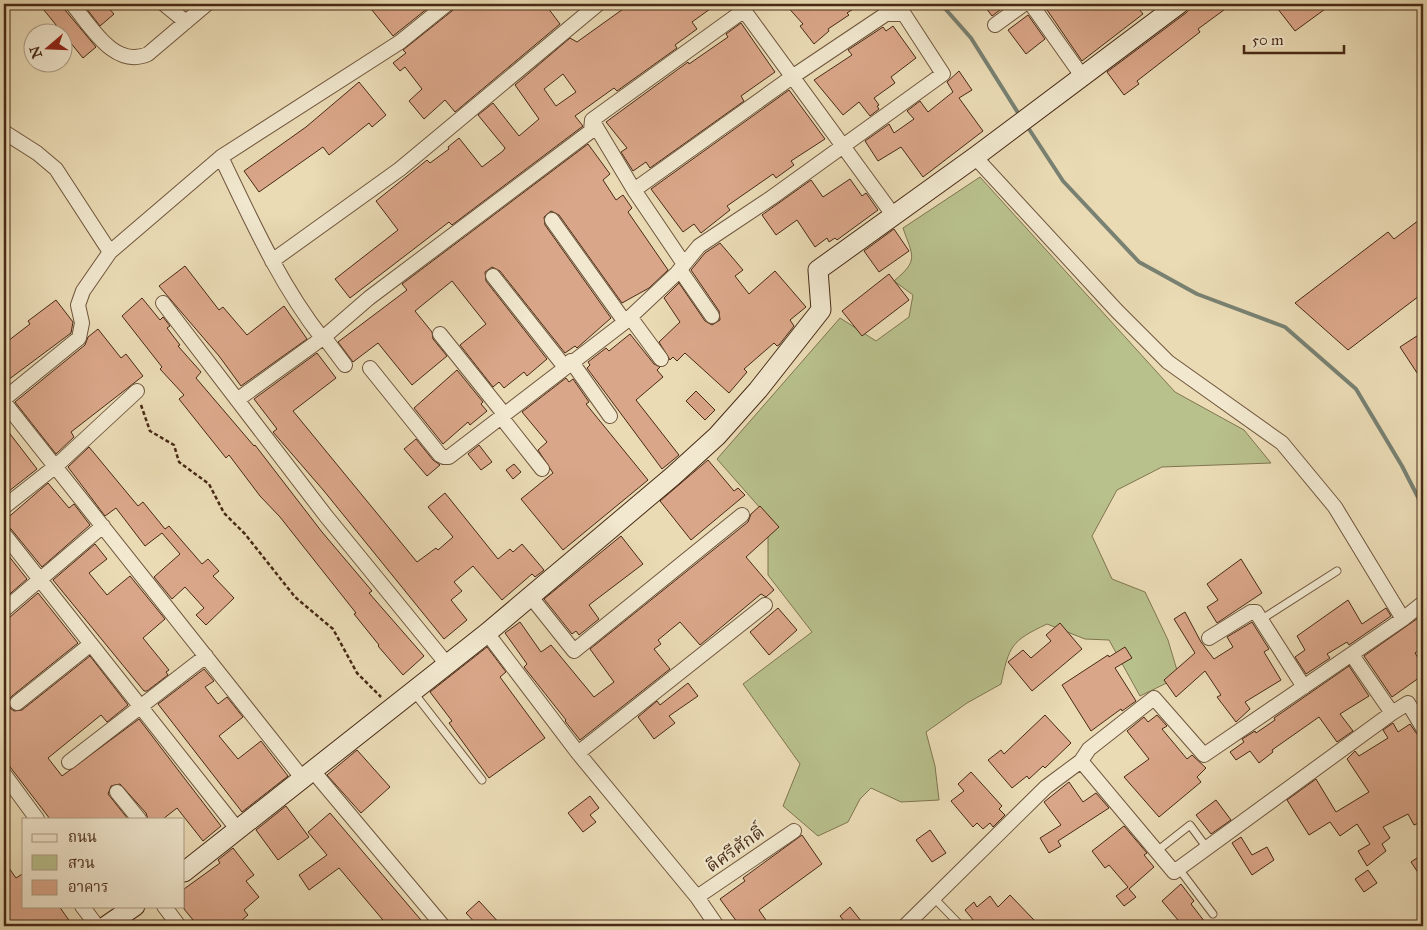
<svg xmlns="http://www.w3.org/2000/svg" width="1427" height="930" font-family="'IM FELL Great Primer','Noto Serif Thai',serif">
  <rect width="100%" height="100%" fill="#eadbb5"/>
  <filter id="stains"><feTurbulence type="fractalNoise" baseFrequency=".004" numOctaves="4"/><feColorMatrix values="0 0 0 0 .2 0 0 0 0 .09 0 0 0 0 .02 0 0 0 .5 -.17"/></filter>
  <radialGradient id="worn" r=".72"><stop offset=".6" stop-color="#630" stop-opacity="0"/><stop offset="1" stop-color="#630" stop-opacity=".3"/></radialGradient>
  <path fill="#b8c08c" stroke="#807550" d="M980 177 1175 392 1244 430 1271 463 1162 467 1117 490 1092 536 1112 579 1145 592 1168 640 1179 677 1140 696 1109 640 1085 639 1047 624C1011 641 1009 646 1001 684L967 703 926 732 935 766 939 800 901 802 871 788 860 799 848 822 818 836 783 806 800 764 743 684 812 632 768 575V517L717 459 840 318 876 341 909 317 913 295 894 281C919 260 913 257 903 228Z"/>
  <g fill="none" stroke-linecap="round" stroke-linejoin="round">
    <path stroke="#788172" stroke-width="4" d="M941 4 971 38 1020 116
      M1027 126 1063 181 1139 262 1197 294 1285 327 1356 389 1402 466 1423 507"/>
  </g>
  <path fill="#daa689" stroke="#482a15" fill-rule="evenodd" d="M39 4H63L65 10 96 47 83 58Z
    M83 4H105L114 14 100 26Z
    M367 4H433L393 36Z
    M456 4H545L560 24 455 112 445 100 424 119 409 101 422 89 405 67 400 71 393 63 406 53 403 50 452 11Z
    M630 4H717L692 22 697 29 675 45 677 48 617 91 614 88 575 116 583 126 452 225 449 222 350 298 335 279 398 230 376 201 427 160 430 163 449 149 448 147 459 138 482 167 503 151 505 148 478 115 493 103 519 136 539 119 515 85 570 38 577 42ZM563 74 576 92 556 106 544 89Z
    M785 4H861L847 13 849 15 828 29 829 31 814 44 800 26 803 24Z
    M983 4H1008L992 16Z
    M1043 4H1135L1143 14 1082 61Z
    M1194 4H1232L1198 29 1200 32 1137 81 1139 84 1124 95 1107 72 1186 13Z
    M1274 4H1332L1295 31Z
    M1028 15 1045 39 1026 54 1008 30Z
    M741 23 775 72 741 96 744 101 650 168 646 162 633 171 621 152 627 148 606 122 688 62 689 64 728 37 726 34Z
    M893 26 916 58 891 77 895 83 874 98 879 105 877 106 879 109 870 116 859 102 843 115 814 80 852 55 848 50 883 27 886 31Z
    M959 71 972 90 959 98 983 131 923 177 901 147 878 161 865 141 889 124 894 133 914 119 907 111 920 101 928 112 953 92 947 82Z
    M359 82 386 115 372 127 369 123 329 155 323 147 259 192 244 171 306 127Z
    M789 90 825 139 791 161 794 165 776 178 773 174 727 206 730 210 701 233 694 224 683 232 651 189Z
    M588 144 610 174 603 180 616 200 623 195 632 208 628 212 668 270 649 288 622 303 559 215 551 211 544 217 545 225 611 318 577 348 575 346 565 353 500 271 492 267 485 272 486 281 547 359 527 376 524 372 504 388 499 382 493 387 460 345 486 324 452 281 415 311 432 332 433 339 447 356 412 385 378 343 353 362 338 342 407 290 402 284Z
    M850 179 862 196 866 193 878 210 837 240 835 238 829 242 827 238 815 247 797 220 776 235 762 215 811 180 823 197Z
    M1423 217V293L1348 350 1295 303 1388 232 1394 239Z
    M894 229 909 251 879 272 864 251Z
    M720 243 743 270 735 276 749 294 775 271 806 307 790 320 794 326 779 345 777 346 774 343 744 369 747 372 729 393 685 353 677 361 673 357 670 360 659 342 680 322 664 298 679 283 705 321 712 325 720 320 719 311 691 270 705 253Z
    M185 266 219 310 223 307 247 335 284 306 307 339 241 386 219 356 159 286Z
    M889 274 909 300 862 336 842 311Z
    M142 298 160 320 163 317 170 326 167 328 180 345 178 346 201 372 196 378 254 446 255 445 322 532 372 591 369 593 424 656 403 675 378 646 379 645 354 614 356 613 280 517 260 496 229 455 226 458 179 399 184 395 160 369 162 367 122 316Z
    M56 300 73 322 71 333 4 383V344L30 324 28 321Z
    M98 329 121 358 126 354 143 376 71 432 74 437 56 454 15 402 85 345 88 337Z
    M1423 332V382L1400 347Z
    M630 334 654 364 660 367 657 370 663 377 636 400 679 455 662 469 587 368 590 365 588 362 606 348 609 351Z
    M317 353 336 378 293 411 417 562 436 548 438 550 453 537 428 507 445 493 498 559 510 549 513 552 522 544 544 570 535 577 532 574 502 600 473 566 454 582 462 591 451 600 467 620 444 639 324 491 273 432 277 429 254 399Z
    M457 370 483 402 481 404 487 411 470 425 468 422 443 444 414 408Z
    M566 378 569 382 573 379 589 402 586 404 648 480 563 550 521 499 553 473 538 450 547 442 522 412Z
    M696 391 715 410 705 420 686 401Z
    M4 426 37 469 4 495Z
    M416 439 433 460 440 465 427 476 404 449Z
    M479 445 492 462 481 470 468 454Z
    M89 447 138 506 143 502 165 529 169 526 202 564 208 559 219 571 213 576 234 598 206 625 196 615 204 608 185 587 172 599 154 577 180 554 162 533 145 546 116 508 105 516 68 467Z
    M708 460 734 491 738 488 745 495 691 540 660 501Z
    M514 464 521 472 513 479 506 470Z
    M48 483 69 508 74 504 90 525 42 567 11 529 4 525V521Z
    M760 506 779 527 746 557 774 590 766 597 761 594 700 645 680 622 658 640 661 644 654 649 670 669 580 740 565 721 566 720 524 667 527 664 505 633 520 622 541 652 551 645 594 697 614 682 590 649 748 522 751 514Z
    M621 536 643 564 589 605 599 619 579 635 576 631 572 634 544 599Z
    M95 544 107 559 89 573 107 595 130 576 165 619 143 638 169 670 166 672 168 675 147 691H144L53 580Z
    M4 550 27 579 4 599Z
    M1241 559 1262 593 1217 623 1207 607 1218 600 1207 584Z
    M38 593 78 643 12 696 9 700 10 708 14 711 22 710 90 656 128 705 107 722 101 715 48 758 62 776 139 719 221 826 203 841 177 808 163 819H148L146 813 120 784 111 786 108 794 128 819H50L4 759V619L10 617Z
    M1348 600 1362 624 1386 608 1391 616 1349 645 1347 642 1327 654 1330 658 1306 674 1295 657 1305 650 1297 636Z
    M778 608 797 630 769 655 750 632Z
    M1185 612 1201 642 1214 659 1233 647 1227 637 1252 622 1269 649 1264 652 1281 680 1245 702 1250 709 1236 722 1217 697 1221 695 1205 671 1176 697 1164 680 1195 653 1174 619Z
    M1421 616 1423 619V646L1415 653 1423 666V675L1392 697 1364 656Z
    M1060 623 1082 649 1032 691 1008 662 1023 650 1031 658 1051 641 1046 635Z
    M487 647 506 672 500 677 545 738 489 778 449 723 452 721 430 692Z
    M1125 647 1132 658 1115 668 1136 701 1122 711 1121 709 1091 731 1062 685 1108 655 1109 657Z
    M1349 666 1369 696 1340 714 1353 731 1337 742 1319 717 1272 750 1273 752 1259 763 1250 751 1236 760 1230 752 1244 742 1242 739 1255 731 1256 733 1275 720 1274 718Z
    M204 669 214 681 205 687 218 704 227 697 243 717 219 736 238 759 261 741 288 776 242 812 158 704Z
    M688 683 698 696 669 716 675 723 654 739 638 717 657 701 660 705Z
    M1045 715 1071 743 1045 768 1043 766 1029 779 1027 776 1012 788 988 760 1001 750 1004 754Z
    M1157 715 1167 726 1162 729 1187 759 1192 755 1206 768 1197 777 1201 782 1159 817 1124 777 1149 759 1127 731 1144 717 1148 722Z
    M1393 723 1398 732 1410 724 1423 743V821L1414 825 1408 814 1383 827 1390 838 1382 844 1386 851 1367 866 1358 851 1370 844 1357 824 1340 836 1330 822 1309 835 1287 800 1316 779 1336 812 1369 792 1347 759 1355 751 1359 756 1388 738 1383 730Z
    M357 750 390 787 361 813 327 775Z
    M971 772 1002 806 999 809 1005 815 993 827 990 823 983 829 977 823 973 827 951 801 964 791 958 784Z
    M1069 782 1083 802 1096 793 1109 808 1058 841 1061 846 1049 853 1040 838 1061 825 1044 802Z
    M590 796 599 808 590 815 596 822 583 832 568 813Z
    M1216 800 1231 820 1211 834 1196 815Z
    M286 806 309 837 278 860 256 830Z
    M330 813 426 926H388L339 868 309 890 299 875 327 855 308 832Z
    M1124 826 1147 853 1144 855 1154 867 1129 889 1136 897 1124 906 1116 896 1128 887 1109 865 1105 868 1092 851Z
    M930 830 946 853 932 862 916 840Z
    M802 835 822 864 759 910 770 926H740L720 899 745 881 743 878Z
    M1241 837 1252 855 1267 847 1274 860 1252 875 1232 843Z
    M233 848 254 875 246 881 259 897 244 910 248 915 235 926H198L184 909V889L220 863 218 860Z
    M1423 854V880L1411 862Z
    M4 861 16 878 24 873V906H59L73 926H4Z
    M1368 870 1377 883 1364 892 1355 879Z
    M1181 884 1194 901 1191 904 1208 926H1183L1162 901Z
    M1010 895 1034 920 1028 926H978L965 910 974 902 977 907 990 896 998 907Z
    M479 901 502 926H478L466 913Z
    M850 907 865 926H848L840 916Z"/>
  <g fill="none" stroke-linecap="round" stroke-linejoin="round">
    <g stroke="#70563d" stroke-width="9">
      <path id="lane" d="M1262 619 1337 571
        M414 693 482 780
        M1157 851 1190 825 1207 848
        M1179 869 1213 914
        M934 898 961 926"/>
    </g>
    <g stroke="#70563d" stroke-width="16">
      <path id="street" d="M72 4C91 26 114 69 148 54L207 4
        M164 4 186 22
        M1031 4 1082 76
        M740 5 894 216
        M995 25 1024 4
        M592 120 634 190 684 264
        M4 132 37 153 56 169 110 252
        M221 157C251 219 279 283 322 338
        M975 157 1117 311 1168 362 1282 443 1335 507 1403 619
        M552 220 625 322
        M272 261 400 169 598 4
        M680 270 712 316
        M493 276 564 366
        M163 303 326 516 446 663
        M630 317 661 359
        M440 334 504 414
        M324 337 345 365
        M571 361 610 416
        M370 368 440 455 444 457H449L625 322 677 273 699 246 771 198 943 74 904 14H886L792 77 634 190
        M4 399 79 338 82 323 78 305 83 291 110 252 221 157 400 42 447 4
        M237 400 324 337 369 298 591 131 592 120 743 11
        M4 402 303 779
        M501 417 542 469
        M4 507 56 466 137 391
        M4 534 238 830
        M531 597 574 651 742 515
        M4 610 103 526
        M487 633 578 753 697 897 717 926
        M1209 638 1251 612H1256L1304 687
        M1352 655 1392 713 1408 703 1423 728
        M17 703 91 644
        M578 753 765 605
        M1081 761 1174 872 1392 713
        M69 762 206 656
        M313 771 443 926
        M4 774 37 819
        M117 792 139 819
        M697 897 794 831
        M82 906 97 926
        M164 906 179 926
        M905 926 1046 787 1081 761 1089 749 1154 698 1204 755 1403 619 1423 603"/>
    </g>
    <g stroke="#482a15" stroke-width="21">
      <path id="secondary" d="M184 872 487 633 673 476 717 436 758 390 821 310 818 270 975 157 1179 4
        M106 926 135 906"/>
    </g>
    <path stroke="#482a15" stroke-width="2.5" stroke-dasharray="4 2.5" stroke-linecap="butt" d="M141 405 150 431 174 445 179 462 209 484 224 513 245 534 295 597 333 629 357 673 381 697"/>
    <use href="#lane" stroke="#f1e8cf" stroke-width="7"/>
    <use href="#street" stroke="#f1e8cf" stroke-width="14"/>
    <use href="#secondary" stroke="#f1e8cf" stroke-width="19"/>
  </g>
  <g text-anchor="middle" stroke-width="4.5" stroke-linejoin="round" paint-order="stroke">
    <g font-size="18" fill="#482a15" stroke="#f1e8cf">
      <text transform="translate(735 849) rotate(-35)" y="6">ดีศรีศักดิ์</text>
    </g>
  </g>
  <rect width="1427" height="930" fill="none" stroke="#eadbb5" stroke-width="20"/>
  <rect x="5" y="5" width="1417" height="920" fill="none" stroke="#482a15" stroke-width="2.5"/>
  <rect x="10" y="10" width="1407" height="910" fill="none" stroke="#482a15"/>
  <rect x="22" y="818" width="162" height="90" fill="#f1e8cf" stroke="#ad9c85"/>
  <rect x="32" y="834" width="25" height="8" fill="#f1e8cf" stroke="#ad9c85"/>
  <text x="68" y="842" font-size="15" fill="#482a15">ถนน</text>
  <rect x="32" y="855" width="25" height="15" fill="#b8c08c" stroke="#ad9c85"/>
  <text x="68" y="868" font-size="15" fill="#482a15">สวน</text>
  <rect x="32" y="880" width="25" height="15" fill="#daa689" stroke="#ad9c85"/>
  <text x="68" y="892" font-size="15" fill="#482a15">อาคาร</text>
  <g transform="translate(48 48) rotate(251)"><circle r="24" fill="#f1e8cf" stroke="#ad9c85"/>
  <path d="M0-4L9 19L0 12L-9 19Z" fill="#8f2418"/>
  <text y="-8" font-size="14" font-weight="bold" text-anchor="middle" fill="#482a15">N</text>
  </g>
  <path d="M1244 45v8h100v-8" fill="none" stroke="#482a15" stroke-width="2.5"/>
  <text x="1252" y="45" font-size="15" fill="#482a15" stroke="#f1e8cf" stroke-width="4" paint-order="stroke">50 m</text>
  <rect width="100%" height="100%" filter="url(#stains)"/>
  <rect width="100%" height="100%" fill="url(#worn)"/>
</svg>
